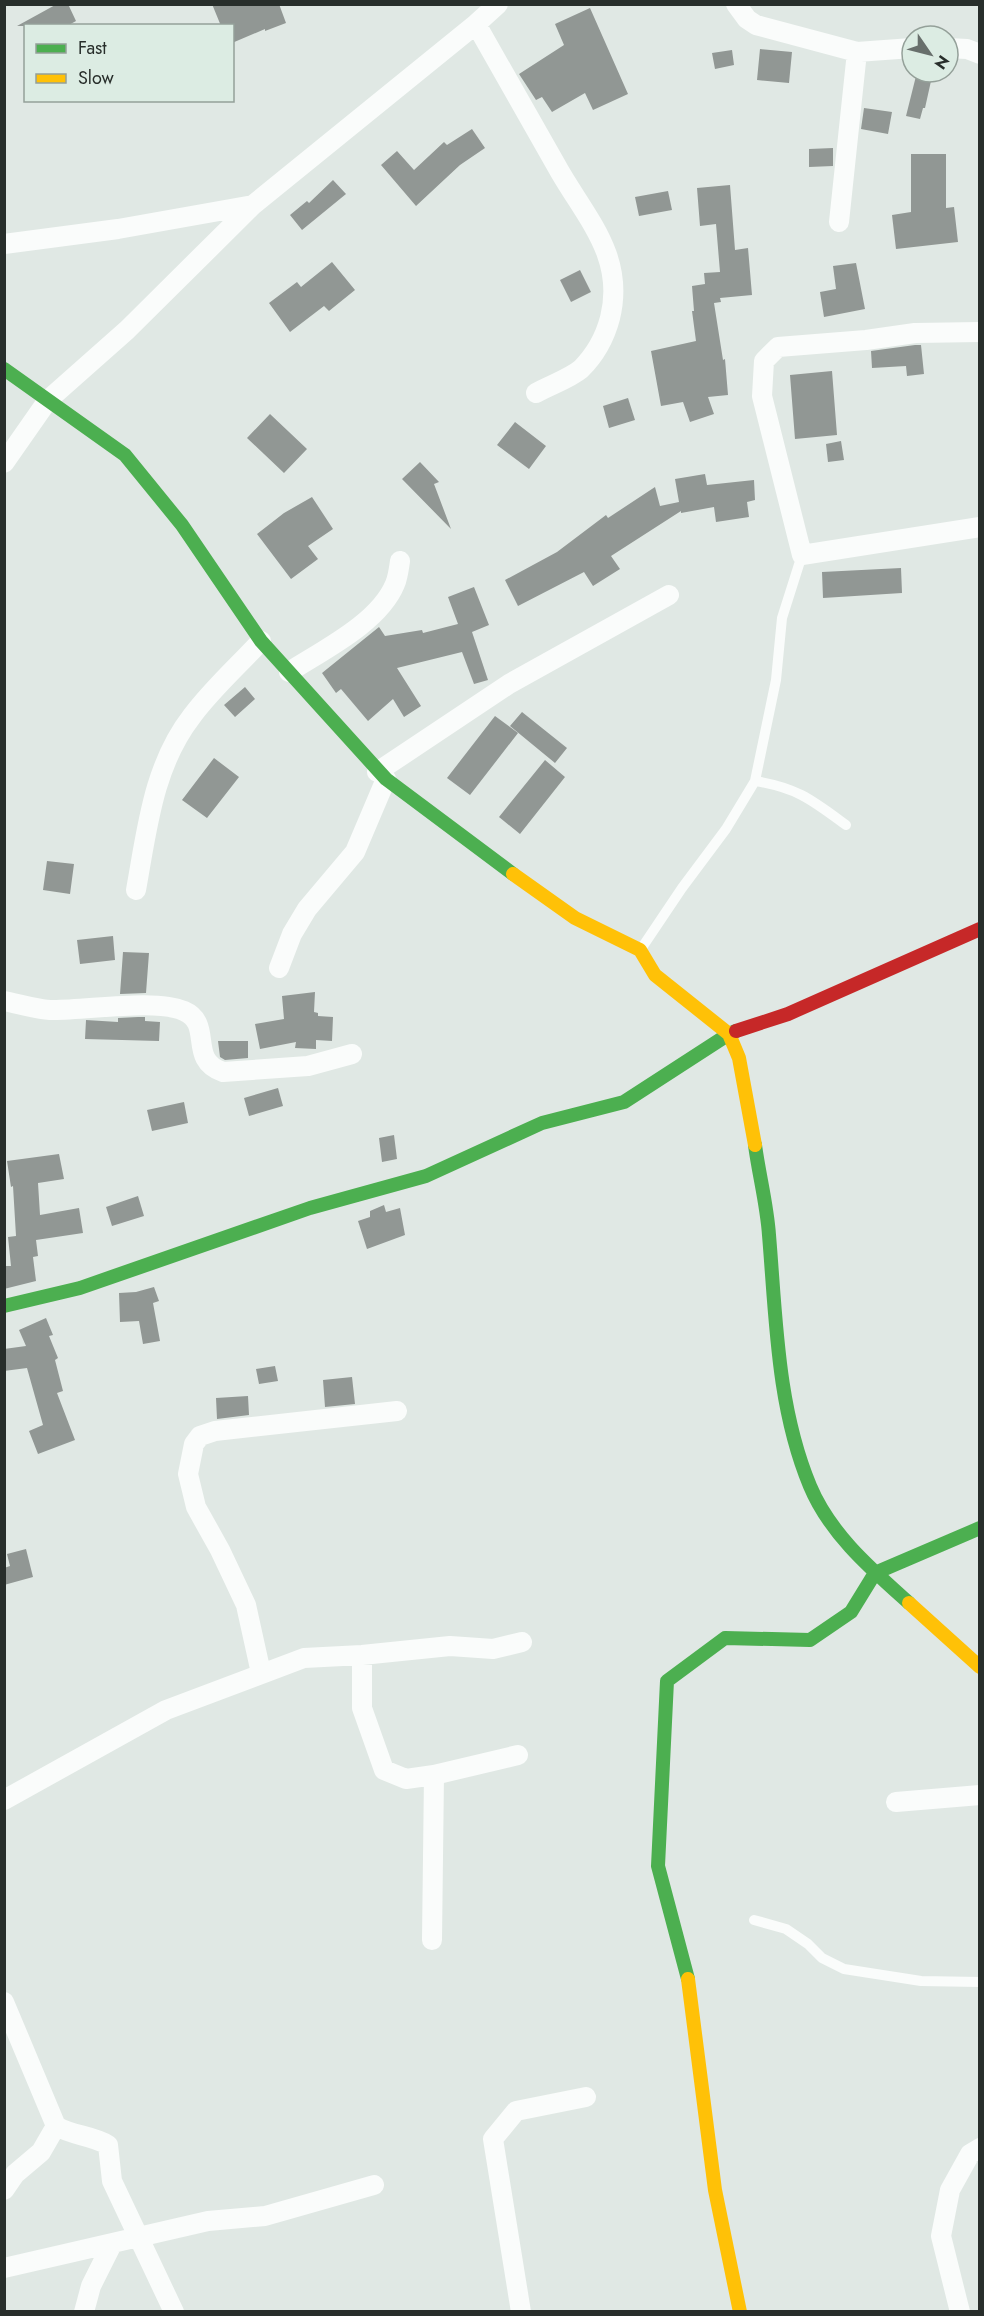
<svg xmlns="http://www.w3.org/2000/svg" width="984" height="2316" font-family="Jost,sans-serif">
  <rect width="100%" height="100%" fill="#e0e8e4"/>
  <path fill="#919794" d="M57 4H68L76 21 67 26H17Z
    M212 4H279L286 23 265 31V29L232 43V26H221Z
    M590 8 628 94 593 110 585 93 552 112 542 97 536 100 519 74 564 45 555 24Z
    M760 49 792 52 789 83 757 80Z
    M732 50 734 65 715 69 712 53Z
    M917 72H933L925 108H923L920 119 906 116Z
    M864 108 892 112 888 134 861 129Z
    M472 129 485 148 460 165 416 206 381 165 397 151 414 170 444 142 447 145Z
    M833 148V166L809 167V149Z
    M911 154H946V208L954 207 958 242 896 249 892 215 911 212Z
    M333 180 346 194 302 230 290 215 307 201 309 203Z
    M730 185 735 250 748 248 752 295 720 298 721 302 714 303 723 360 725 359 728 395 708 397 714 414 690 422 683 402 661 406 651 351 696 341 692 311H694L692 286 705 284 704 273 720 272 716 224 700 226 697 188Z
    M668 191 672 210 639 216 635 197Z
    M332 262 355 290 329 311 324 306 290 332 269 303 297 282 301 287Z
    M856 263 865 309 824 317 820 292 836 289 833 266Z
    M580 270 591 292 571 302 560 280Z
    M915 345H921L924 374 907 376 906 366 872 368 871 351Z
    M832 371 837 435 795 439 790 375Z
    M628 398 635 420 609 428 603 406Z
    M270 414 307 449 284 473 247 438Z
    M515 422 546 446 529 469 497 445Z
    M841 441 844 460 828 462 826 444Z
    M420 462 439 482 434 484 451 529 402 479Z
    M705 474 707 485 754 480 755 500 747 502 749 517 716 522 714 507 681 513V511L611 556 620 569 593 586 584 572 518 606 505 580 557 552 606 515 608 518 655 487 660 506 679 502 675 479Z
    M312 497 333 529 308 546 318 559 291 579 257 534 284 513Z
    M901 568 902 593 823 598 822 572Z
    M474 587 489 625 472 632 488 680 474 684 462 652 397 668 421 706 404 717 393 699 368 721 341 689 336 693 322 673 379 627 385 636 422 630 423 633 458 624 448 597Z
    M245 687 255 699 235 717 224 705Z
    M522 712 567 748 555 763 510 726Z
    M495 716 518 733 470 795 447 778Z
    M214 758 239 777 207 818 182 800Z
    M545 760 565 777 520 834 499 817Z
    M47 861 74 864 70 894 43 890Z
    M113 936 115 960 80 964 77 940Z
    M123 952 149 953 146 993 120 994Z
    M315 992 314 1012 318 1013V1016L333 1017 332 1041 316 1040V1049L295 1048 296 1042 260 1049 255 1024 284 1019 282 996Z
    M138 1017H145V1021L160 1022 159 1041 85 1039 86 1020 118 1022V1018Z
    M218 1041H248V1058L225 1060 220 1057Z
    M278 1088 283 1106 249 1116 244 1098Z
    M184 1102 188 1123 152 1131 147 1110Z
    M394 1135 397 1159 382 1162 379 1138Z
    M59 1154 64 1179 38 1183 40 1215 79 1208 83 1233 36 1240 38 1256 33 1257 36 1281 4 1289V1266H11L8 1237 16 1236 13 1186 11 1187 7 1161Z
    M138 1196 144 1216 112 1226 106 1207Z
    M384 1205 386 1212 400 1208 405 1235 367 1249 358 1221 370 1217V1211Z
    M154 1287 159 1301 153 1303 160 1341 143 1344 139 1321 120 1322 119 1293 136 1292Z
    M46 1318 53 1335 49 1336 58 1358 55 1360 63 1391 57 1393 75 1440 38 1454 29 1431 43 1425 27 1368 4 1371V1349L26 1346 19 1330Z
    M275 1366 278 1381 259 1384 256 1369Z
    M352 1377 355 1404 325 1407 323 1380Z
    M248 1396 249 1415 217 1419 216 1398Z
    M26 1549 33 1577 4 1585V1568L10 1566 7 1554Z"/>
  <g fill="none" stroke-linecap="round" stroke-linejoin="round">
    <path stroke="#fafcfb" stroke-width="10" d="M755 781C798 788 812 800 846 825
      M641 949 682 888 726 829 755 781 776 680 782 618 802 555
      M754 1920 786 1929 808 1944 822 1958 844 1969 921 1981 980 1982"/>
    <path stroke="#fafcfb" stroke-width="20" d="M736 4 747 19 756 25 857 52 912 48
      M476 24C504 73 532 123 560 172 588 220 625 258 610 318 605 337 595 355 581 369 569 379 550 385 536 393
      M948 48 967 49 980 54
      M839 222 857 52
      M4 244 118 229 253 205
      M980 332 915 333 866 340 778 347 764 361 762 396 802 555 980 527
      M4 463 48 400 127 330 253 205 476 24 498 4
      M289 672C323 650 379 623 395 584 398 577 399 568 400 561
      M377 772 509 684 669 595
      M136 890C147 830 153 766 192 716 212 689 238 666 261 641
      M279 968 292 934 307 909 355 852 386 779
      M4 1001C19 1004 35 1009 50 1010 85 1011 155 998 184 1011 214 1024 187 1060 223 1072L308 1066 352 1054
      M362 1655V1708L384 1770 406 1779 434 1775 518 1755
      M261 1673 246 1605 220 1550 196 1507 188 1474 194 1444 200 1436 215 1431 397 1411
      M4 1800 166 1710 304 1658 362 1655 450 1646 493 1649 522 1642
      M896 1802 980 1795
      M432 1940 434 1775
      M4 2002 56 2126C73 2136 91 2135 108 2145L112 2181 174 2312
      M4 2190 15 2174 41 2152 56 2126
      M4 2268 208 2221 265 2216 374 2185
      M84 2312 91 2286 112 2244
      M521 2312 493 2139 516 2111 586 2097
      M960 2312 941 2236 950 2190 970 2154 980 2148"/>
    <path stroke="#4caf50" stroke-width="14" d="M4 369 125 455 182 525 261 641 386 779 513 874
      M755 1145C759 1175 767 1205 769 1235 776 1318 777 1407 810 1486 830 1534 871 1569 909 1603
      M4 1306 80 1288 310 1208 426 1176 542 1123 624 1102 729 1034 736 1031
      M688 1979 658 1866 667 1681 725 1638 810 1640 851 1612 875 1573 980 1528"/>
    <path stroke="#ffc107" stroke-width="14" d="M513 874 575 918 640 950 655 975 729 1034 739 1058 755 1145
      M909 1603 980 1667
      M688 1979 715 2190 740 2312"/>
    <path stroke="#c62828" stroke-width="14" d="M736 1031 788 1014 980 929"/>
  </g>
  <rect width="984" height="2316" fill="none" stroke="#282e2b" stroke-width="12"/>
  <rect x="24" y="24" width="210" height="78" fill="#dcece3" stroke="#94a099" stroke-width="1.5"/>
  <rect x="36" y="44" width="30" height="9" fill="#4caf50" stroke="#94a099" stroke-width="1.5"/>
  <text x="78" y="54" font-size="18" fill="#282e2b">Fast</text>
  <rect x="36" y="74" width="30" height="9" fill="#ffc107" stroke="#94a099" stroke-width="1.5"/>
  <text x="78" y="84" font-size="18" fill="#282e2b">Slow</text>
  <g transform="translate(930 54) rotate(125)"><circle r="28" fill="#dcece3" stroke="#94a099" stroke-width="1.5"/>
  <path d="M0-4.5L10 22L0 15L-10 22Z" fill="#686f6c"/>
  <text y="-9" font-size="16" font-weight="bold" text-anchor="middle" fill="#282e2b">N</text>
  </g>
</svg>
